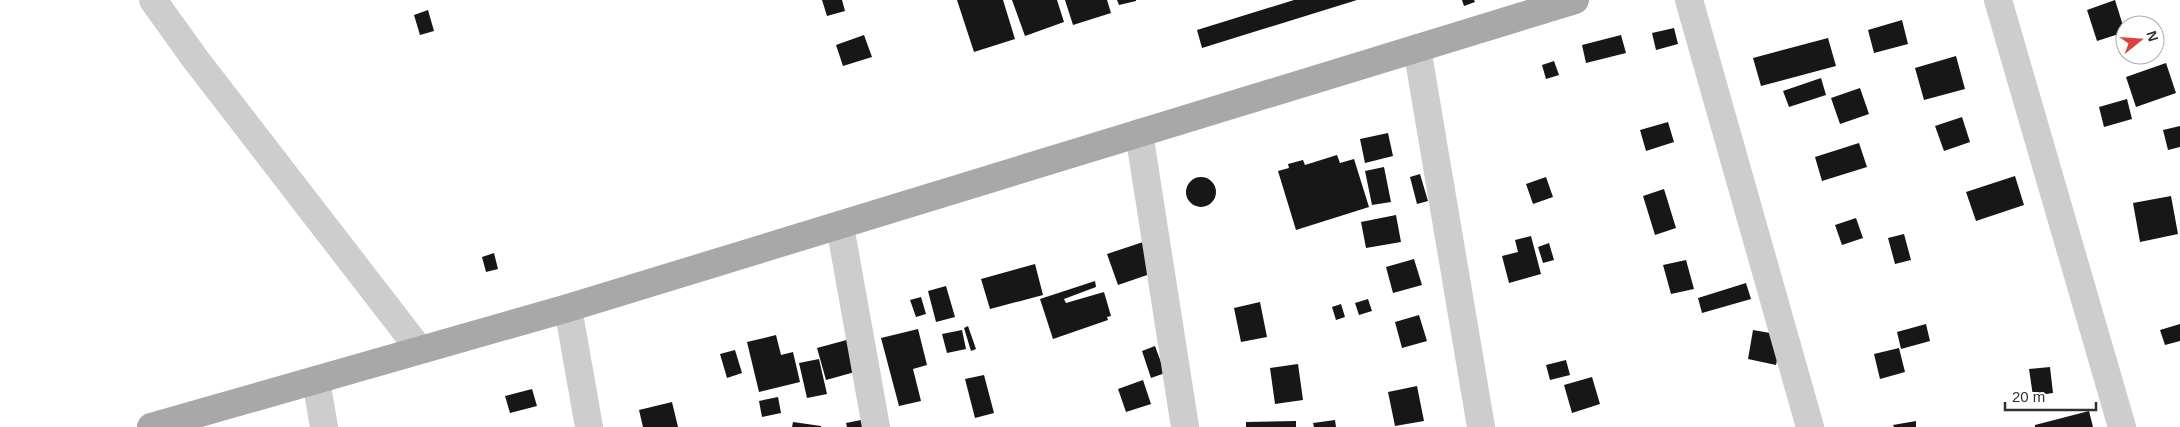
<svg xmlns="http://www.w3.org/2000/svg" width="2180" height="427" font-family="Helvetica,sans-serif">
  <rect width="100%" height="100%" fill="#fff"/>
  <path fill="#171717" d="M822 0H842L845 11 827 16Z
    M957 0H1003L1015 39 974 52Z
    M1012 0H1057L1064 22 1025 36Z
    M1065 0H1107L1111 13 1073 25Z
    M1117 0H1136V1L1119 5Z
    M1294 0H1357L1202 48 1197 30Z
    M1462 0H1474L1475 2 1464 6Z
    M2115 0 2125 32 2097 41 2087 10Z
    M428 10 434 31 420 35 414 15Z
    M1902 20 1908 44 1874 53 1868 30Z
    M1674 28 1678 44 1656 50 1652 33Z
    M864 35 872 57 843 66 836 45Z
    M1621 35 1626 53 1586 63 1582 45Z
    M1828 38 1836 66 1761 86 1753 58Z
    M1956 56 1965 89 1924 100 1915 68Z
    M1554 61 1559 75 1546 79 1542 65Z
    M2166 63 2176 93 2136 107 2126 77Z
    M1821 78 1826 95 1789 107 1783 91Z
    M1860 88 1869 114 1840 124 1831 98Z
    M2127 99 2132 119 2104 127 2099 107Z
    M1962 117 1970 142 1944 151 1935 126Z
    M1668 122 1674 142 1646 151 1640 130Z
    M2180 126V147L2168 150 2163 130Z
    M1388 133 1393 156 1365 163 1360 139Z
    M1859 143 1867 167 1822 181 1815 157Z
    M1337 155 1340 163 1354 159 1369 207 1296 230 1278 171 1289 168 1288 164 1303 160 1305 165Z
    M1384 167 1391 202 1372 205 1365 171Z
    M1420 174 1428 201 1417 204 1410 177Z
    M2015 176 2024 205 1976 221 1966 192Z
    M1546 177 1553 197 1533 204 1526 184Z
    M1186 192a15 15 0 1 1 30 0a15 15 0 1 1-30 0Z
    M1664 189 1676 228 1655 235 1643 196Z
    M2171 196 2178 234 2140 242 2133 203Z
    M1396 215 1401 242 1366 248 1361 222Z
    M1856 218 1863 238 1842 245 1835 225Z
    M1904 234 1911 260 1895 264 1888 238Z
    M1531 236 1541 274 1509 283 1502 256 1518 252 1515 240Z
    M1146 241 1156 272 1118 285 1107 254Z
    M1549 243 1554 260 1543 263 1538 247Z
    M494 253 498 269 486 272 482 257Z
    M1414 259 1422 285 1393 293 1386 267Z
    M1686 260 1694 289 1671 294 1663 265Z
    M1035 264 1043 295 990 309 981 279Z
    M1095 281 1096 287 1064 299 1066 303 1104 292 1111 316 1107 317 1108 320 1053 339 1040 299Z
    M1746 283 1751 299 1702 313 1698 298Z
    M946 286 955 317 936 322 928 291Z
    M921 297 926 314 916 317 910 300Z
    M1368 299 1372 311 1359 315 1355 303Z
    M1260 302 1267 337 1241 342 1234 308Z
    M1341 304 1345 317 1336 320 1332 307Z
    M1419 315 1427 341 1402 348 1395 322Z
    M1926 324 1930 341 1901 349 1897 332Z
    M2180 324V341L2165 345 2160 330Z
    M968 326 976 349 971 351 964 328Z
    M918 329 927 365 913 369 921 401 899 406 881 338Z
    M962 330 966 349 947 353 942 334Z
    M1753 330 1782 335 1776 365 1748 359Z
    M776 335 781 355 793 352 800 382 759 392 747 342Z
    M865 335 873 367 826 380 817 348Z
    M1155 346 1165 373 1151 378 1142 351Z
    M1899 348 1905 372 1880 379 1874 354Z
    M735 350 742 373 727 378 720 354Z
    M819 359 827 394 807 398 799 363Z
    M1566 360 1570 375 1550 380 1546 365Z
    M1298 364 1303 400 1275 404 1270 368Z
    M2050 367 2053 393 2033 396 2029 369Z
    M984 375 994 413 975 418 965 379Z
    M1592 377 1600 404 1572 413 1564 385Z
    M1143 380 1151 404 1126 412 1118 389Z
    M1417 386 1424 421 1395 426 1388 392Z
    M532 389 537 406 510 413 505 396Z
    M778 397 781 413 762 417 759 401Z
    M672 402 678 427H643L639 410Z
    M2089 411 2093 427H2035V425Z
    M866 419 867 427H847L846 423Z
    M1335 420 1336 427H1314L1313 423Z
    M1296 421V427H1246V422Z
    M1916 421V427H1894L1893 425Z
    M793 422 821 426V427H792Z"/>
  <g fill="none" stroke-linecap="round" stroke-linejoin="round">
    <path stroke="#cdcdcd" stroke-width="28" d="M153 0 196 60 420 350
      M1689 0 1810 427
      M1998 0 2122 427
      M1417 48 1481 427
      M1139 133 1185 427
      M840 226 876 427
      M568 308 589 427
      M316 380 324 427"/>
    <path stroke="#a8a8a8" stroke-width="28" d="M151 427 568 308 1575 0"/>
  </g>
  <g transform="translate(2140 40) rotate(73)"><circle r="24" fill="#ffffff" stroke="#acacac"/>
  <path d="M0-4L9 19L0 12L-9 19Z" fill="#da433f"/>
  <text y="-8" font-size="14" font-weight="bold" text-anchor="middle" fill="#303030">N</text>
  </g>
  <path d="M2005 402v8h91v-8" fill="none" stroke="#303030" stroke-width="2.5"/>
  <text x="2012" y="402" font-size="15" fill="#303030" stroke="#ffffff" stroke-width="4" paint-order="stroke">20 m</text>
</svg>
